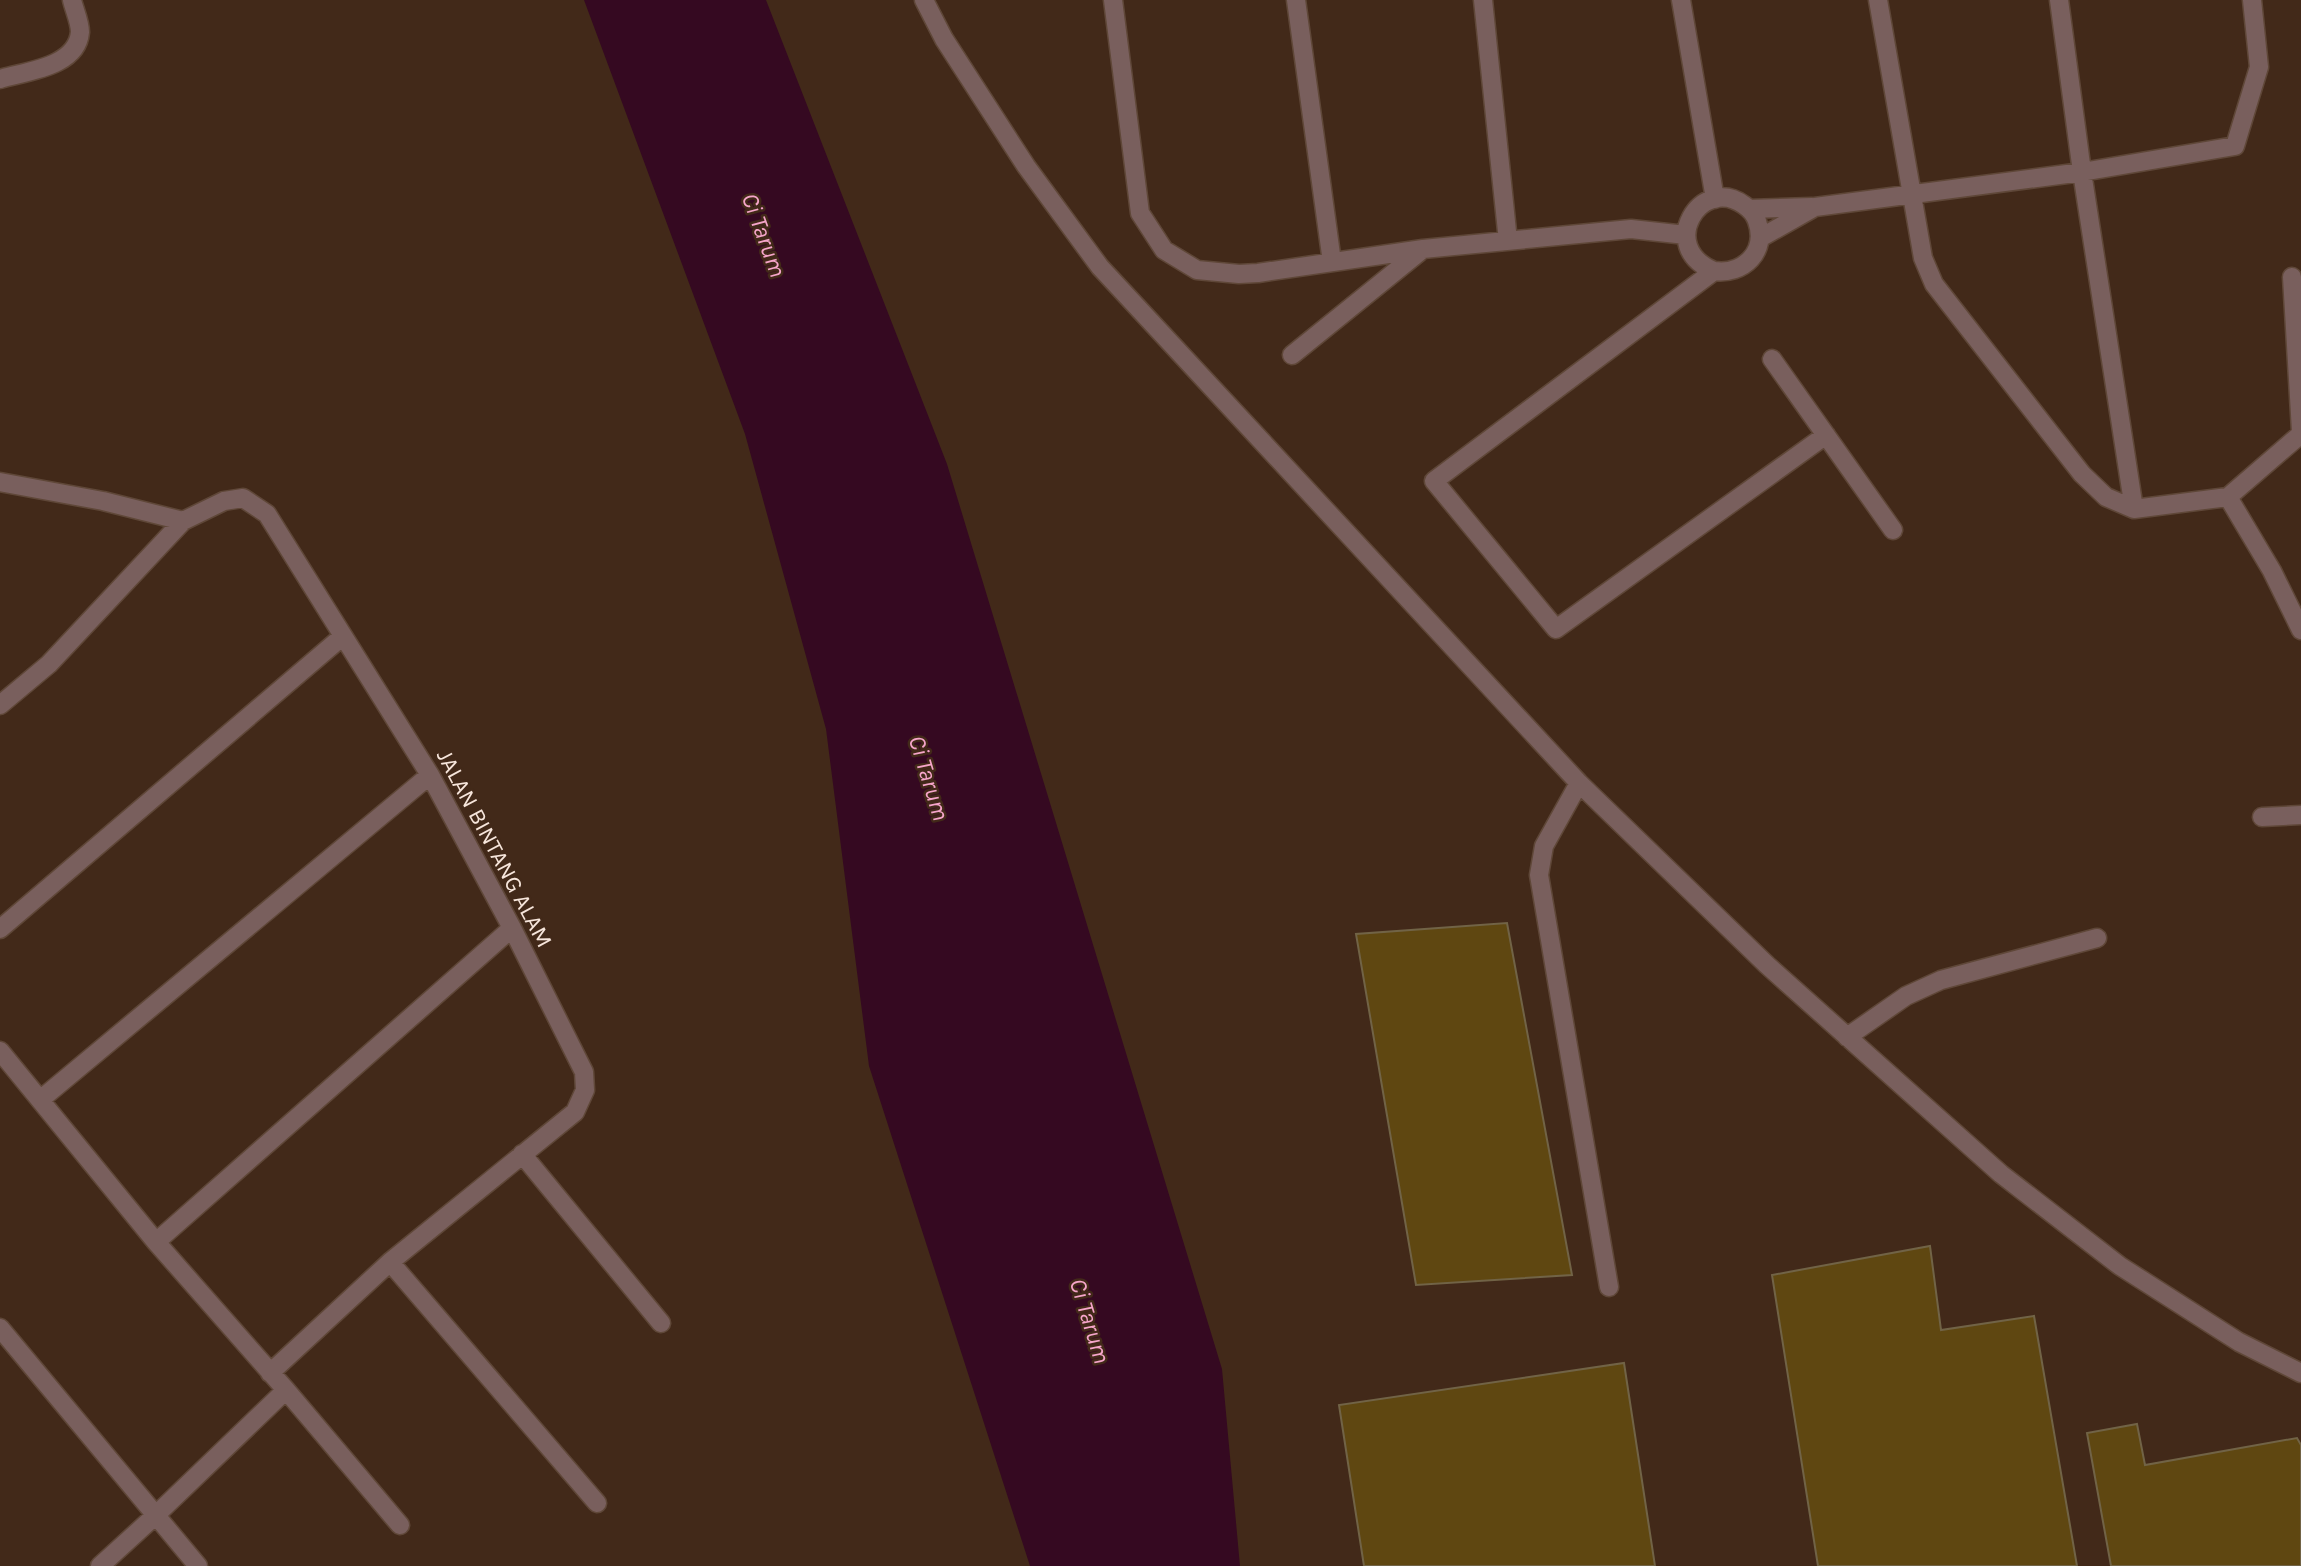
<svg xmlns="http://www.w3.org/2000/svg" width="2301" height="1566" font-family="Karla,sans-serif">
  <rect width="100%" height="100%" fill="#422919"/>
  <path fill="#350921" d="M584 0H766L947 464 1222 1369 1240 1566H1030L869 1066 826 729 745 434Z"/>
  <path fill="#5f4711" stroke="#716346" stroke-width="2" d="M1507 923 1572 1275 1416 1285 1356 934Z
    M1930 1246 1941 1330 2034 1316 2077 1566H1818L1772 1275Z
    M1624 1363 1655 1566H1364L1339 1405Z
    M2137 1424 2145 1465 2297 1438 2301 1445V1566H2111L2087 1433Z"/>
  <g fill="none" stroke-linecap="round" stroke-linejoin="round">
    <g stroke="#5f4738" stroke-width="21">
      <path id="minor" d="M924 0 944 39 1026 166 1100 267 1579 783 1767 965 2001 1174 2120 1266 2239 1342 2301 1373
        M1113 0 1140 213 1164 250 1197 270 1239 274 1258 273 1423 249 1631 229 1686 235
        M1296 0 1332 262
        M1483 0 1508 241
        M1681 0 1715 199
        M1878 0 1923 258 1934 284 2082 474 2106 497 2134 509 2228 497 2301 434
        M2059 0 2082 172 2134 509
        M0 79C27 71 77 67 80 32 80 22 74 9 72 0
        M1749 209 1812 207
        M1760 238 1815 207 2082 172 2235 146 2259 67 2252 0
        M1714 271C1656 247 1701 174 1744 205 1750 209 1755 215 1757 221 1768 252 1743 275 1714 271L1434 481 1556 629 1826 435
        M2292 277 2301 431
        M1292 355 1423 249
        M1772 359 1893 530
        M0 482 103 501 183 521 224 501 243 498 267 514 430 775 512 928 584 1072 585 1090 575 1112 390 1262 270 1373
        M2228 497 2272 571 2301 630
        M0 705 49 664 183 521
        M1579 783 1544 846 1539 875 1609 1287
        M2262 817 2301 815
        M0 929 343 636
        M1847 1037 1906 996 1941 980 2097 938
        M0 1051 156 1242 286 1390 400 1525
        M40 1100 430 775
        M522 1154 661 1323
        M156 1242 512 928
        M390 1262 597 1503
        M0 1328 198 1566
        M100 1566 157 1514 286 1390"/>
    </g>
    <use href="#minor" stroke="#795f5d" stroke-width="18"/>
  </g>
  <g text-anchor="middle" stroke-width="5" stroke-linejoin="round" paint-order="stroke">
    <g font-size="23" fill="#f7e6dc" stroke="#422919">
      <text transform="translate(495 848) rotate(62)" y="8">JALAN BINTANG ALAM</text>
    </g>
    <g font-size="24" font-style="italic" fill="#f6a5ca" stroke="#422919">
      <text transform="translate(764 235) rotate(70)" y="8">Ci Tarum</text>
      <text transform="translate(929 778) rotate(73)" y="8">Ci Tarum</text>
      <text transform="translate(1090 1321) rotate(73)" y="8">Ci Tarum</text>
    </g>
  </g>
</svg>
